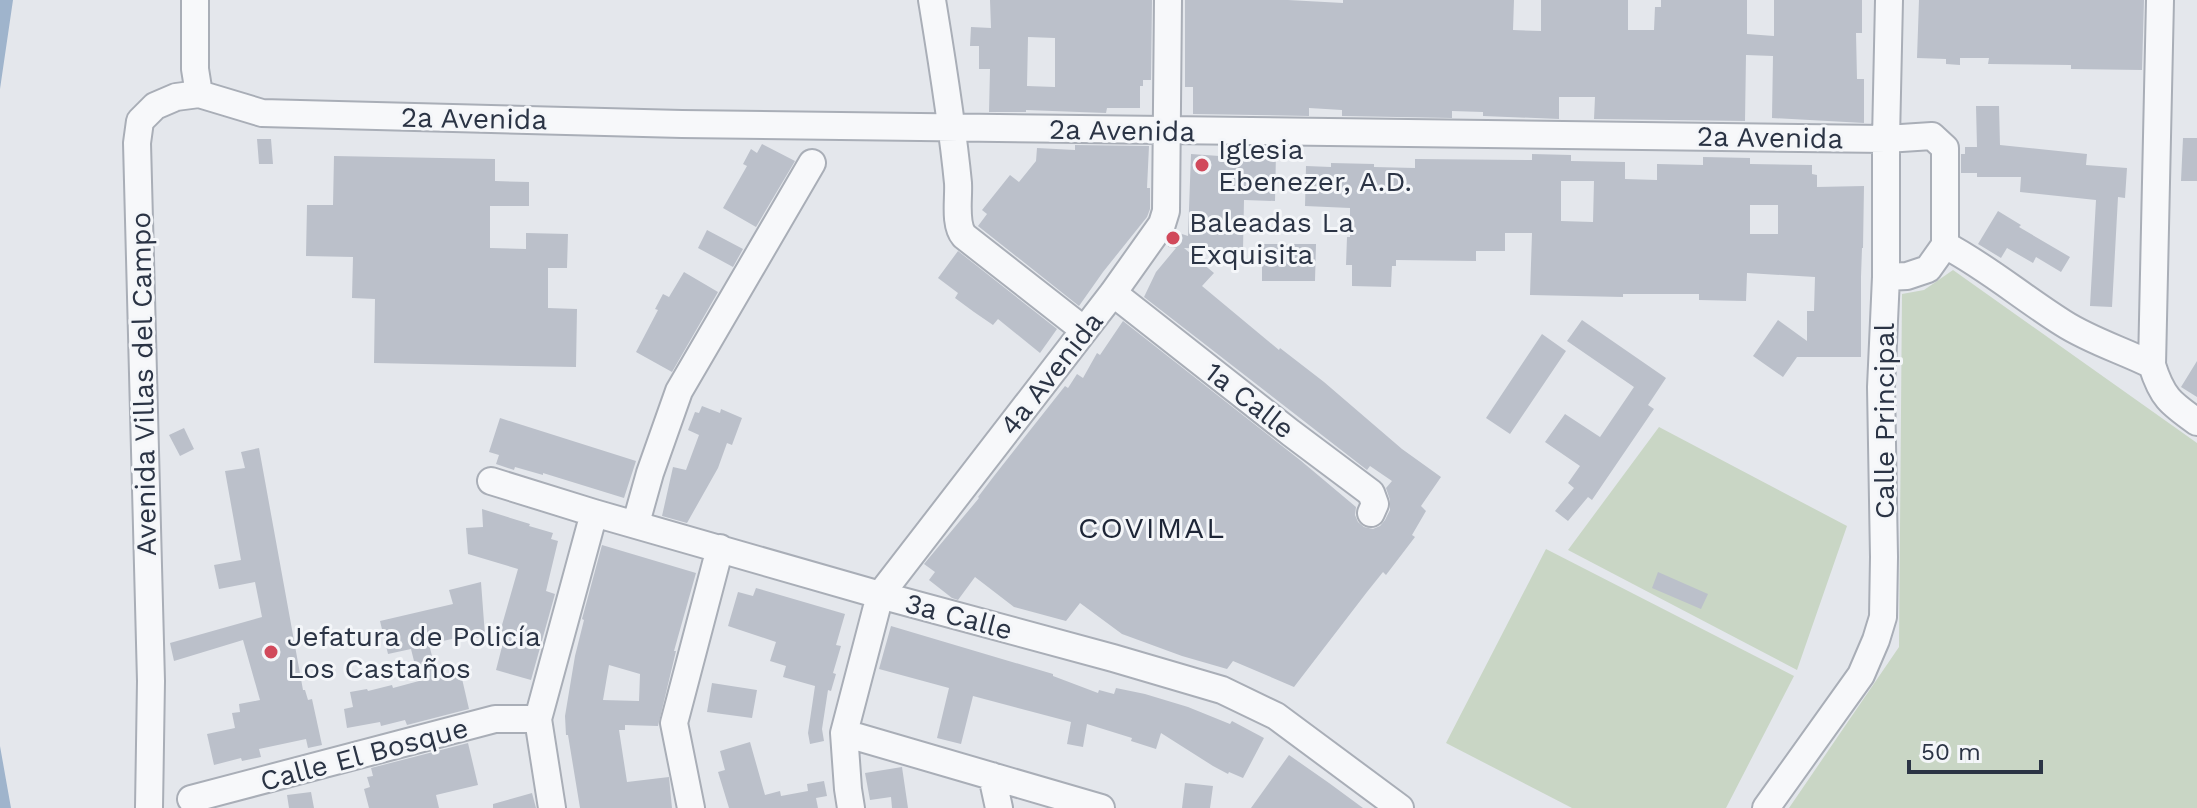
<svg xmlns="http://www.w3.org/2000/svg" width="2197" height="808" font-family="'Work Sans',sans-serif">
  <rect width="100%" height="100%" fill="#e4e7ec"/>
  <path fill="#c9d6c5" d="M1953 270 2197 443V808H1789L1899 647 1902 294 1924 290Z
    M1659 427 1847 526 1797 670 1568 550Z
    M1546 549 1794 676 1726 808H1572L1446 743Z"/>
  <path fill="#9fb4cc" d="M0 0H13L0 89Z
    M0 746 11 808H0Z"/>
  <path fill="#bbc0ca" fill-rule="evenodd" d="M990 0H1152L1151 80H1143V86H1140V108H1107L1106 113 1026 110V112H989L990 69H979V46H970L971 27 991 28ZM1028 37 1055 38V87L1027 86Z
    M1185 0H1288L1343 3V0H1514L1513 30 1541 31V0H1628V30H1654L1655 7H1661V0H1747V34L1774 36V0H1862V33H1856L1857 79H1864V123L1772 118 1773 56 1746 55 1745 121 1594 119 1595 97H1559V119L1483 116V112L1452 111V118L1342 116V110L1309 108V116L1193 114V87H1185Z
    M1919 0H2144L2142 70 2071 69V65L1988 64 1989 58H1960V65L1946 64V59L1917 58Z
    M1976 106H1999L2000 145 2087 154 2086 165 2127 168 2125 198 2118 197 2112 307 2090 306 2096 200 2020 192 2021 177H1977V173H1961V154H1965V147H1977Z
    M2183 138H2197V181H2181Z
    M257 139H271L273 164H259Z
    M762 144 795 161 756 227 723 208 747 166 743 164 751 149 757 153Z
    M1075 145 1149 146 1147 188H1150V209L1147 217 1103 272 1079 306 978 226 987 214 982 210 1010 175 1019 182 1036 161 1037 148 1075 150Z
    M1262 152H1276L1275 201 1244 200 1243 250 1184 248 1214 273 1202 286 1279 350 1280 348 1324 382 1402 449 1441 477 1421 506 1426 511 1412 535 1415 537 1386 575 1383 572 1367 592 1294 687 1233 661 1227 669 1182 656 1122 634 1080 603 1066 621 1014 607 975 577 958 600 952 598 929 580 935 572 924 564 979 498 978 497 994 476 1065 386 1068 388 1077 374 1083 378 1097 353 1100 355 1123 321 1300 460 1356 507 1355 515 1358 522 1364 527 1373 529 1380 526 1385 520 1390 510V500L1386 488 1392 481 1370 466 1367 470 1144 297 1156 272 1176 248 1168 247 1176 232 1188 236 1191 154 1262 159Z
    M1532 154 1571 155V161L1625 162V179L1657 180V164L1703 165V157L1750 158V164L1812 165V174L1817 175V187L1864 186 1863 248H1862L1861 277V357H1797L1783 377 1753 356 1778 320 1807 341V311H1814L1815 277 1747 273 1746 301 1699 300V294H1623V297L1530 295 1532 233H1505V251H1476V261L1396 260V266H1392L1391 287 1352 286V265H1346L1347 237H1350V208L1305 206 1306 166 1331 167V163L1374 164V167L1415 168V159L1532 160ZM1561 181H1594L1593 222 1561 221ZM1750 205H1778V234H1750Z
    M334 156 495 159V181L529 182V206H490V248L526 249V233L568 234 567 268H548V308L577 309 576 367 374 363 375 299 352 298 353 257 306 256 307 205H333Z
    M1998 211 2021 225 2019 227 2070 257 2061 272 2036 257 2033 263 2007 248 2001 258 1978 244Z
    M707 230 743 249 733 267 698 248Z
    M1262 244H1316L1315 281H1262Z
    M958 251 1057 329 1040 353 998 319 993 325 974 312 955 298 958 293 938 278Z
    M684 272 718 292 672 372 636 352 658 310 655 309 663 294 669 297Z
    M1582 320 1666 378 1648 405 1654 409 1592 500 1588 497 1568 521 1555 511 1574 488 1568 483 1580 466 1545 442 1565 414 1600 437 1634 387 1567 341Z
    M1542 334 1566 351 1510 434 1486 418Z
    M2197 361V397L2181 387Z
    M702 406 720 413 721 409 742 418 732 445 727 443 718 468 687 523 662 516 673 467 686 470 699 435 688 430 695 412 699 413Z
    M500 418 636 461 624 498 543 473V475L515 467 514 470 496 464 499 455 489 452Z
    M184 428 194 449 180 456 169 435Z
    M259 448 303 690H305L308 700 312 699 322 745 308 748 306 739 259 749 261 757 242 761 241 758 214 765 207 734 235 728 232 713 240 712 239 704 260 700 243 640 174 661 170 643 262 617 255 582 219 589 214 565 241 560 225 471 245 468 241 452Z
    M482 509 530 524 529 526 553 533 551 539 558 541 546 591 555 594 531 680 496 670 506 631 500 632 518 569 468 554 466 528 483 527Z
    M602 545 696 573 674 651H676L658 726 625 725V730H619L627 782 669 777 672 808H580L568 735H566L565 716 575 656 584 620 582 619ZM609 665 640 674 639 701 603 700Z
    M1658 572 1708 594 1701 609 1652 588Z
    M481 582 485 636 462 641 461 637 429 644 437 676 460 670 469 709 407 725 405 720 381 726 380 722 347 728 344 709 353 707 350 692 367 689 368 691 392 685 393 688 419 681 411 649 388 654 380 621 453 604 449 590Z
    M756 588 845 614 836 645 841 646 833 673 836 674 831 691 828 690 822 729 824 741 810 744 808 733 815 686 783 677 786 666 770 661 776 642 728 626 738 592 753 596Z
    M891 626 1053 674V676L1098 693 1099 690 1114 694 1116 688 1145 694 1188 707 1230 724 1232 721 1264 738 1243 778 1229 772 1228 774 1213 766 1161 733 1156 749 1131 741 1132 738 1087 724 1083 747 1067 744 1071 722 973 696 961 744 937 738 949 688 879 669Z
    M712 683 757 690 752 718 707 712Z
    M750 742 765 795 780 791 781 796 808 791 807 784 824 781 827 796 816 798 818 808H729L718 772 725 770 720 751Z
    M468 743 478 785 436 795 439 808H369L364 789 370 787 367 777 373 776 371 768Z
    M1289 755 1329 783 1363 808H1251Z
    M902 767 908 808H892L891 797 870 800 865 773Z
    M1185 783 1213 786 1210 808H1182Z
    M311 792 314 808H289L287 795Z
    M532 793 536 808H493V804Z"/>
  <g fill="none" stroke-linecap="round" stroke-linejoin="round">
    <g stroke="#a9aeb7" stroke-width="30">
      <path id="minor" d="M195 0V69L199 94
        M932 0C942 61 952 121 958 183 959 199 954 224 964 236L1084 330
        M2160 0 2152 365C2162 397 2170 403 2197 422
        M1945 245C1987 267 2023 298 2063 323 2091 341 2122 350 2152 365
        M1113 293 1291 433 1371 493 1375 504 1371 513
        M491 481 594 513 880 595 1113 658 1222 690 1276 716 1400 808
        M636 523 650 473 679 391 812 163
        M844 733 1101 808
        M992 776 999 808
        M191 799 495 719H538
        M149 808 151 681 137 143 140 121 155 106 176 97 199 94 262 113 682 124 1886 139 1932 136 1945 148V245L1928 269 1907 276 1886 277
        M552 808 538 719 594 513
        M691 808 674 723 720 548
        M851 808 848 789 844 733 880 595 1113 293 1162 224 1166 211 1168 0
        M1766 808 1861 675 1876 640 1883 617 1884 557 1881 387 1886 277V139L1889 0"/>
    </g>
    <use href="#minor" stroke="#f7f8fa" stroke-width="26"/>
  </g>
  <g fill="#d1495b" stroke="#f4f6f9" stroke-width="3">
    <circle cx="1202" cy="165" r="8"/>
    <circle cx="1173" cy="238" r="8"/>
    <circle cx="271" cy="652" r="8"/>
  </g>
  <g text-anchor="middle" stroke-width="6" stroke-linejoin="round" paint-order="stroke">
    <g font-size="28" fill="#2b3445" stroke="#f4f6f9">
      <text transform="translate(474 118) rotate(1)" y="10">2a Avenida</text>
      <text transform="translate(1122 130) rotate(1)" y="10">2a Avenida</text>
      <text transform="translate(1770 137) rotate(1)" y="10">2a Avenida</text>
      <text transform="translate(1051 373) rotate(-52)" y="10">4a Avenida</text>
      <text transform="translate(143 384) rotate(-91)" y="10">Avenida Villas del Campo</text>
      <text transform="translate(1250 400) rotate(38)" y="10">1a Calle</text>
      <text transform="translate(1884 421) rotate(-90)" y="10">Calle Principal</text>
      <text transform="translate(959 616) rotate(15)" y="10">3a Calle</text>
      <text transform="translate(364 754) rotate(-15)" y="10">Calle El Bosque</text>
    </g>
    <g font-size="28" fill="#2b3445" stroke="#f4f6f9" text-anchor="start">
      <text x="1218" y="159">Iglesia<tspan x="1218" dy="32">Ebenezer, A.D.</tspan></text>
      <text x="1189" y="232">Baleadas La<tspan x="1189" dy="32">Exquisita</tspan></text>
      <text x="287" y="646">Jefatura de Policía<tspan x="287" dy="32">Los Castaños</tspan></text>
    </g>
    <g font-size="30" letter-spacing="2" fill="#1d2536" stroke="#f4f6f9">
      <text x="1152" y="538">COVIMAL</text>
    </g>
  </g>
  <path d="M1909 760v12h132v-12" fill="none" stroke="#2b3445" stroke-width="4"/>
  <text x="1921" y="760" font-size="24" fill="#2b3445" stroke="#f4f6f9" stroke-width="6" paint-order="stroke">50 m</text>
</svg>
